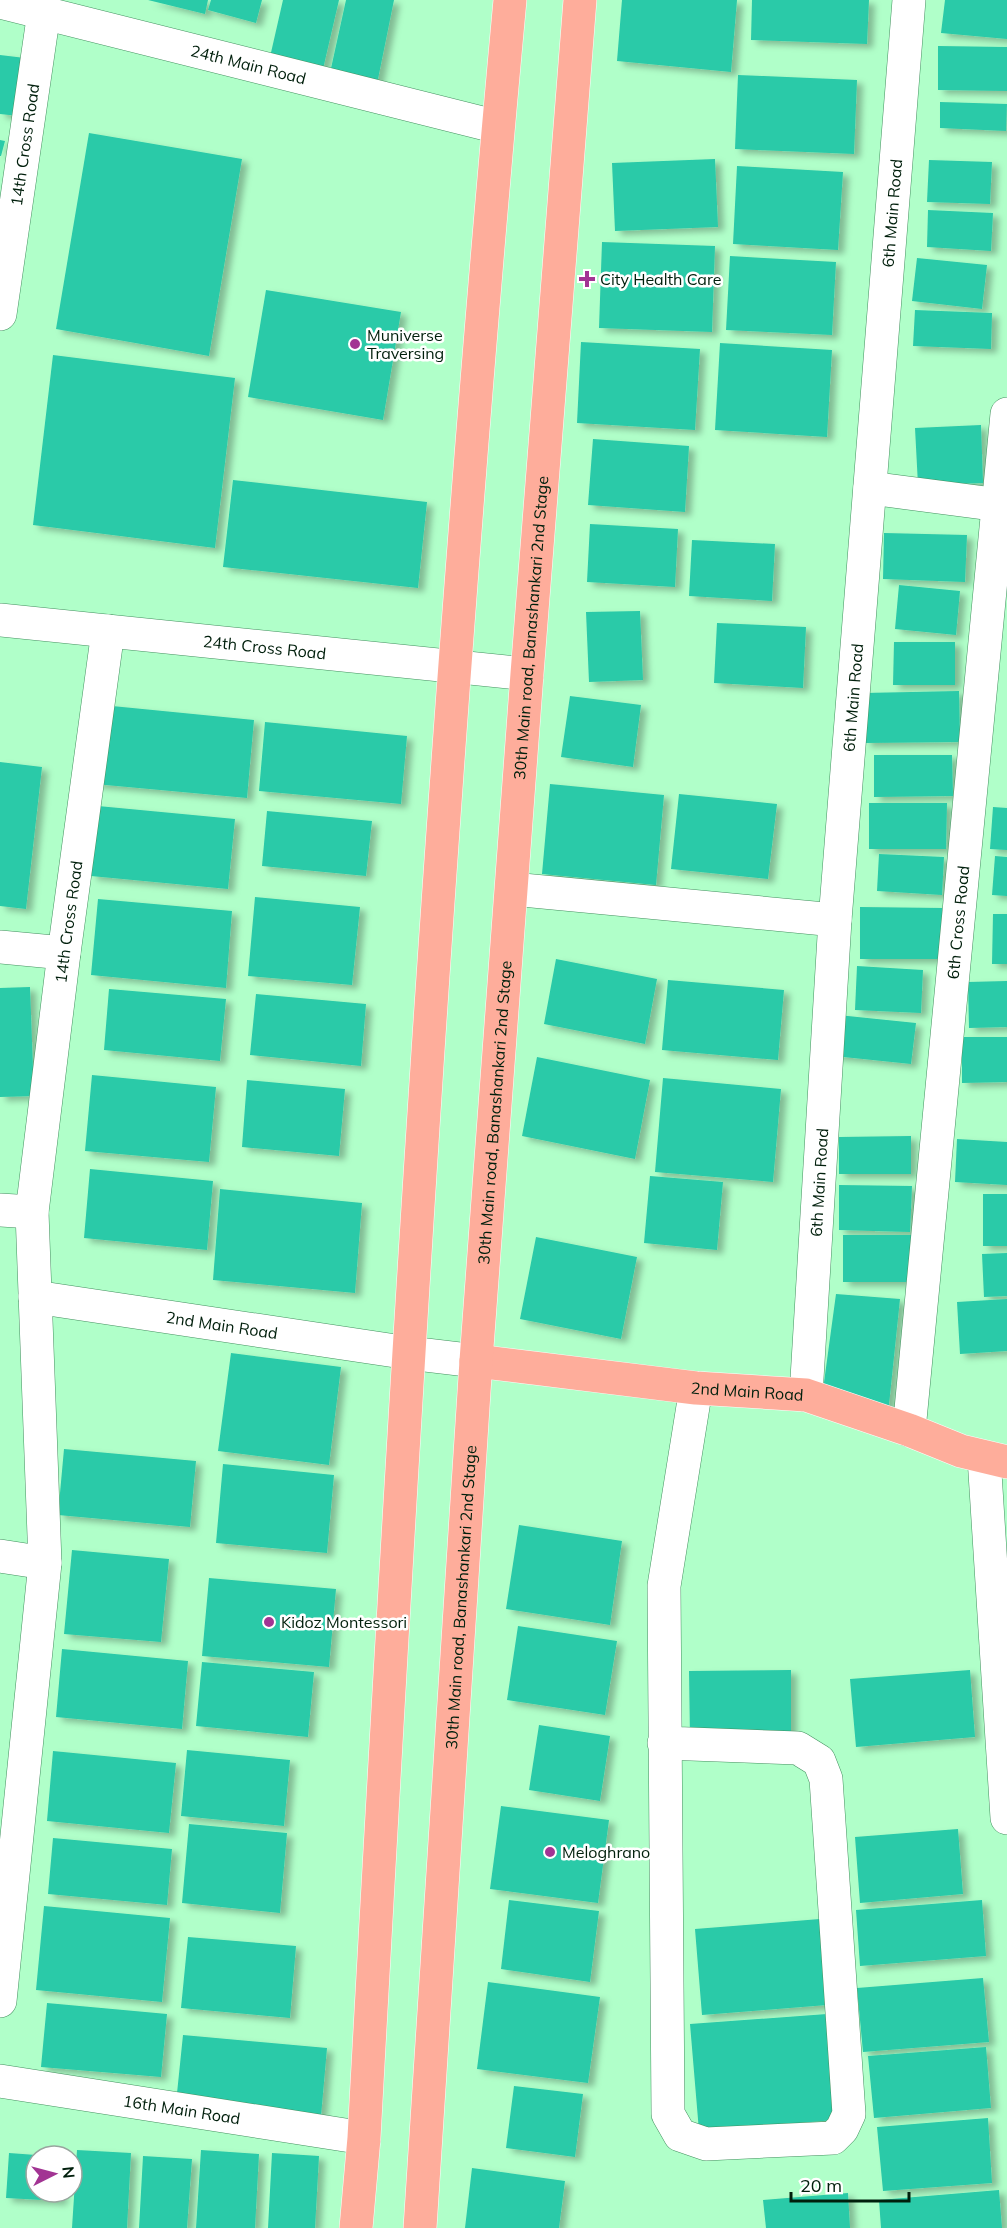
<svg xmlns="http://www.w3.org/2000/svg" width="1007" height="2228" font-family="Mulish,sans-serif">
  <defs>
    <filter id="shadow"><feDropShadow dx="6" dy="4" stdDeviation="3" flood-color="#0004"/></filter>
  </defs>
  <rect width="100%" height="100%" fill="#b0ffc9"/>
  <path fill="#29caa8" filter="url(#shadow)" d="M148 0H208L205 14Z
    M211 0H262L256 23 208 10Z
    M283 0H339L323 69 270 57Z
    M346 0H394L377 84 330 73Z
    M622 0H737L731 72 617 61Z
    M752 0H869L867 44 751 40Z
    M945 0H1007V39L941 33Z
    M938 46 1007 47V91L938 90Z
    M0 55 25 58 19 116 0 114Z
    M738 75 857 80 854 154 735 149Z
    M940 102 1007 104 1006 131 940 128Z
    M89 133 242 159 209 356 56 329Z
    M0 140 5 141 1 156H0Z
    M715 159 718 227 615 231 612 163Z
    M929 160 992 162 990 204 927 202Z
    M737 166 843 172 838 250 733 244Z
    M928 210 993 213 991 251 927 247Z
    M602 242 715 246 712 332 599 328Z
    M730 256 836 262 832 335 726 330Z
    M917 258 987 265 982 309 912 301Z
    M266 290 401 312 383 420 248 397Z
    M915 310 992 313 991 349 913 346Z
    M581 342 700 349 695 430 577 423Z
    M720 343 832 350 827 437 715 430Z
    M53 355 235 378 215 548 33 525Z
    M981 425 983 483 918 485 915 428Z
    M593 439 689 446 685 512 588 505Z
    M233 480 427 502 418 588 223 567Z
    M590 524 678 529 675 587 587 582Z
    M884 533 967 535 965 582 883 579Z
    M692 540 775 544 772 601 689 596Z
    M899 585 960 591 956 635 895 629Z
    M640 611 643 680 589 682 586 612Z
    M717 623 806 627 803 688 714 683Z
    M894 642H955V685H893Z
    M959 691 960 742 865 743 864 693Z
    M570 696 641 705 633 767 561 757Z
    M102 705 254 720 247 798 95 784Z
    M265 722 407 736 401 804 259 791Z
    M874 755H952L953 796 874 797Z
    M0 762 42 767 26 909 0 906Z
    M550 784 664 795 656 885 542 874Z
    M679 794 777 804 768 879 671 869Z
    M869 803H947L946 849H869Z
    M98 806 235 819 228 889 91 876Z
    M993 807 1007 808V850L990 849Z
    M267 811 372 821 366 876 262 866Z
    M879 854 944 857 942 895 877 891Z
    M995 856 1007 857V896L992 895Z
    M255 897 360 907 352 985 248 976Z
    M98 899 232 911 226 988 91 975Z
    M860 907 942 908V959H860Z
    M993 914H1007V964H992Z
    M556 959 657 979 645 1044 544 1024Z
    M857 966 923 970 921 1013 855 1010Z
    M668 980 784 990 778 1060 662 1050Z
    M1007 981V1027L969 1028 968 982Z
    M30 987 34 1096 0 1097V988Z
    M109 989 226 999 220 1061 104 1050Z
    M256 994 366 1004 361 1066 250 1055Z
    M838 1015 916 1023 911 1064 834 1056Z
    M962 1037H1007V1082L962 1083Z
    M537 1057 650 1080 635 1159 522 1136Z
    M92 1075 216 1087 209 1162 85 1151Z
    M663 1078 781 1089 773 1182 655 1172Z
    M247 1080 345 1089 339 1156 242 1147Z
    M911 1136V1174H839V1137Z
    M957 1139 1007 1142V1185L955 1182Z
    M90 1169 213 1181 207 1250 84 1238Z
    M650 1176 723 1182 717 1250 644 1243Z
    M839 1185 912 1186 910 1232 839 1230Z
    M220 1189 362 1203 355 1293 213 1280Z
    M983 1194H1007V1246H983Z
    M843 1235H914V1282H843Z
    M536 1237 637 1257 621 1339 520 1319Z
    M1007 1253V1296L984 1297 982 1254Z
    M836 1294 900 1299 888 1414 822 1397Z
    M1007 1299V1351L960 1354 957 1302Z
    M231 1353 341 1367 329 1465 218 1451Z
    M64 1449 196 1461 190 1527 58 1515Z
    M223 1464 334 1475 327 1553 216 1543Z
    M519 1525 622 1541 610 1625 506 1609Z
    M72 1550 169 1559 161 1642 64 1634Z
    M209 1578 336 1589 329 1667 202 1656Z
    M518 1626 617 1641 605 1715 507 1700Z
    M62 1649 188 1661 182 1729 56 1717Z
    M202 1662 314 1672 308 1737 196 1726Z
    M791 1670V1738H690L689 1671Z
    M970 1670 975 1737 856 1747 850 1679Z
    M539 1725 610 1736 600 1801 529 1790Z
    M187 1750 290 1760 284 1826 181 1816Z
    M53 1751 176 1763 169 1833 47 1821Z
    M501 1806 609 1820 598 1903 490 1889Z
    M189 1824 287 1833 280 1913 182 1903Z
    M958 1829 963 1894 860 1903 855 1837Z
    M53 1838 172 1849 167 1905 48 1894Z
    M509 1900 599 1911 590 1982 501 1969Z
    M982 1900 986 1956 860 1966 856 1910Z
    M44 1906 170 1918 162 2002 36 1990Z
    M820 1919 827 2005 702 2015 695 1929Z
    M188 1937 296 1946 290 2018 181 2008Z
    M983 1978 989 2042 863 2052 857 1988Z
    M488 1982 600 1997 588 2083 477 2069Z
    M47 2003 167 2014 161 2077 41 2067Z
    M827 2014 835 2120 699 2131 690 2024Z
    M183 2035 327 2048 321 2116 176 2103Z
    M986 2047 991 2108 874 2118 868 2056Z
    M514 2086 583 2094 575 2157 506 2148Z
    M988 2118 992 2183 883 2191 877 2127Z
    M77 2150 131 2153 127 2228H72Z
    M201 2150 259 2154 255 2228H196Z
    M9 2153 36 2155V2192H62L61 2201 6 2198Z
    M272 2153 319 2156 315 2228H268Z
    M143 2156 192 2159 187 2228H139Z
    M472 2168 565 2181 559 2228H465Z
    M999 2190 1002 2228H881L879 2200Z
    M848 2193 850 2228H766L763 2200Z"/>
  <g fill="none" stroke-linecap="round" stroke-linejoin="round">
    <g stroke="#449160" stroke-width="34">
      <g id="minor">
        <path id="s1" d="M0 2 498 127"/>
        <path id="s2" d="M0 314 44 12"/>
        <path d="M870 488 1007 506"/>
        <path id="s3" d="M0 620 527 674"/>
        <path d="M512 889 835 920"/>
        <path d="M0 947 64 953"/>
        <path d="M0 1210 32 1212"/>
        <path id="s4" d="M35 1297 409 1353 476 1361"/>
        <path id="s5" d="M806 1395 835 920 909 0"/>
        <path id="s6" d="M909 1430 1007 414"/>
        <path d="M984 1457 1007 1818"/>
        <path d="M0 1556 45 1563"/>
        <path d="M664 1743 798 1748 819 1761 826 1779 849 2114 842 2129 833 2138 706 2144 680 2135 668 2114 664 1586 696 1388"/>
        <path id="s7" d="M0 2001 45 1563 32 1212 64 953 108 631"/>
        <path id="s8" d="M0 2081 364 2138"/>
      </g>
    </g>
    <g stroke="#fff" stroke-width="34">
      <g id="major">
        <path id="s9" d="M476 1361 696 1388 806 1395 909 1430 961 1451 1007 1462"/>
        <path d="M356 2228 364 2138C403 1425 444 711 510 0"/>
        <path id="s10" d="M420 2228 476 1361 527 674 580 0"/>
      </g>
    </g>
    <use href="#minor" stroke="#fff" stroke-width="33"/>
    <use href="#major" stroke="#fead9b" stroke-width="33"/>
  </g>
  <g fill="#a23493" stroke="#fff" stroke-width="2">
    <path d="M584 270h6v6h6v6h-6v6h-6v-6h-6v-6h6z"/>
    <circle cx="355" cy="344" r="6"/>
    <circle cx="269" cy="1622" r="6"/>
    <circle cx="550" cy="1852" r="6"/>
  </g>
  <g text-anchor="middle" stroke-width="5" stroke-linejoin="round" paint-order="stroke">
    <g font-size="16" fill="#001f0c" stroke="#fff">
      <text dy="6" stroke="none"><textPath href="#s1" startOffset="256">24th Main Road</textPath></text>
      <text dy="6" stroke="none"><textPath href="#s2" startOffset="171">14th Cross Road</textPath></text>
      <text dy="6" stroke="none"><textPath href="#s5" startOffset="1185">6th Main Road</textPath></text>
      <text dy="6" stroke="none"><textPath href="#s10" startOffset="1604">30th Main road, Banashankari 2nd Stage</textPath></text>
      <text dy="6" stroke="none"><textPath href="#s3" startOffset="266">24th Cross Road</textPath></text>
      <text dy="6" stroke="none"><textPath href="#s5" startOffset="699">6th Main Road</textPath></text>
      <text dy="6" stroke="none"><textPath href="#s7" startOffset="1084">14th Cross Road</textPath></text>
      <text dy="6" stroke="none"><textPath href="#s6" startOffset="510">6th Cross Road</textPath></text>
      <text dy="6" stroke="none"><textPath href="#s10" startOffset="1118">30th Main road, Banashankari 2nd Stage</textPath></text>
      <text dy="6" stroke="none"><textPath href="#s5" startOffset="213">6th Main Road</textPath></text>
      <text dy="6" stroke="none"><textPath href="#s4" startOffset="189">2nd Main Road</textPath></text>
      <text dy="6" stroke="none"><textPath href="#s9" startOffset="273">2nd Main Road</textPath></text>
      <text dy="6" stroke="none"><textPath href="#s10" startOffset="632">30th Main road, Banashankari 2nd Stage</textPath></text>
      <text dy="6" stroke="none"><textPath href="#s8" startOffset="184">16th Main Road</textPath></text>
    </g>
    <g font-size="16" fill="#001f0c" stroke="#fff" text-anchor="start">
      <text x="600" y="285">City Health Care</text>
      <text x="367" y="341">Muniverse<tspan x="367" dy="18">Traversing</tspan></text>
      <text x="281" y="1628">Kidoz Montessori</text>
      <text x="562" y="1858">Meloghrano</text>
    </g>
  </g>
  <g transform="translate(54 2174) rotate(84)"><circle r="28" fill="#ffffff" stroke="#99a59e" stroke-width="1.5"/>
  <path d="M0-4.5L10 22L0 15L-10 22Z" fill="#a23493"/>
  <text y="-9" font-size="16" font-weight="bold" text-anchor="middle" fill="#001f0c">N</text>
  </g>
  <path d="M791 2192v9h118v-9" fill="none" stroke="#001f0c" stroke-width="3"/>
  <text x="800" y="2192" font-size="18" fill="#001f0c" stroke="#ffffff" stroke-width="4.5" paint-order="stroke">20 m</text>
</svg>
